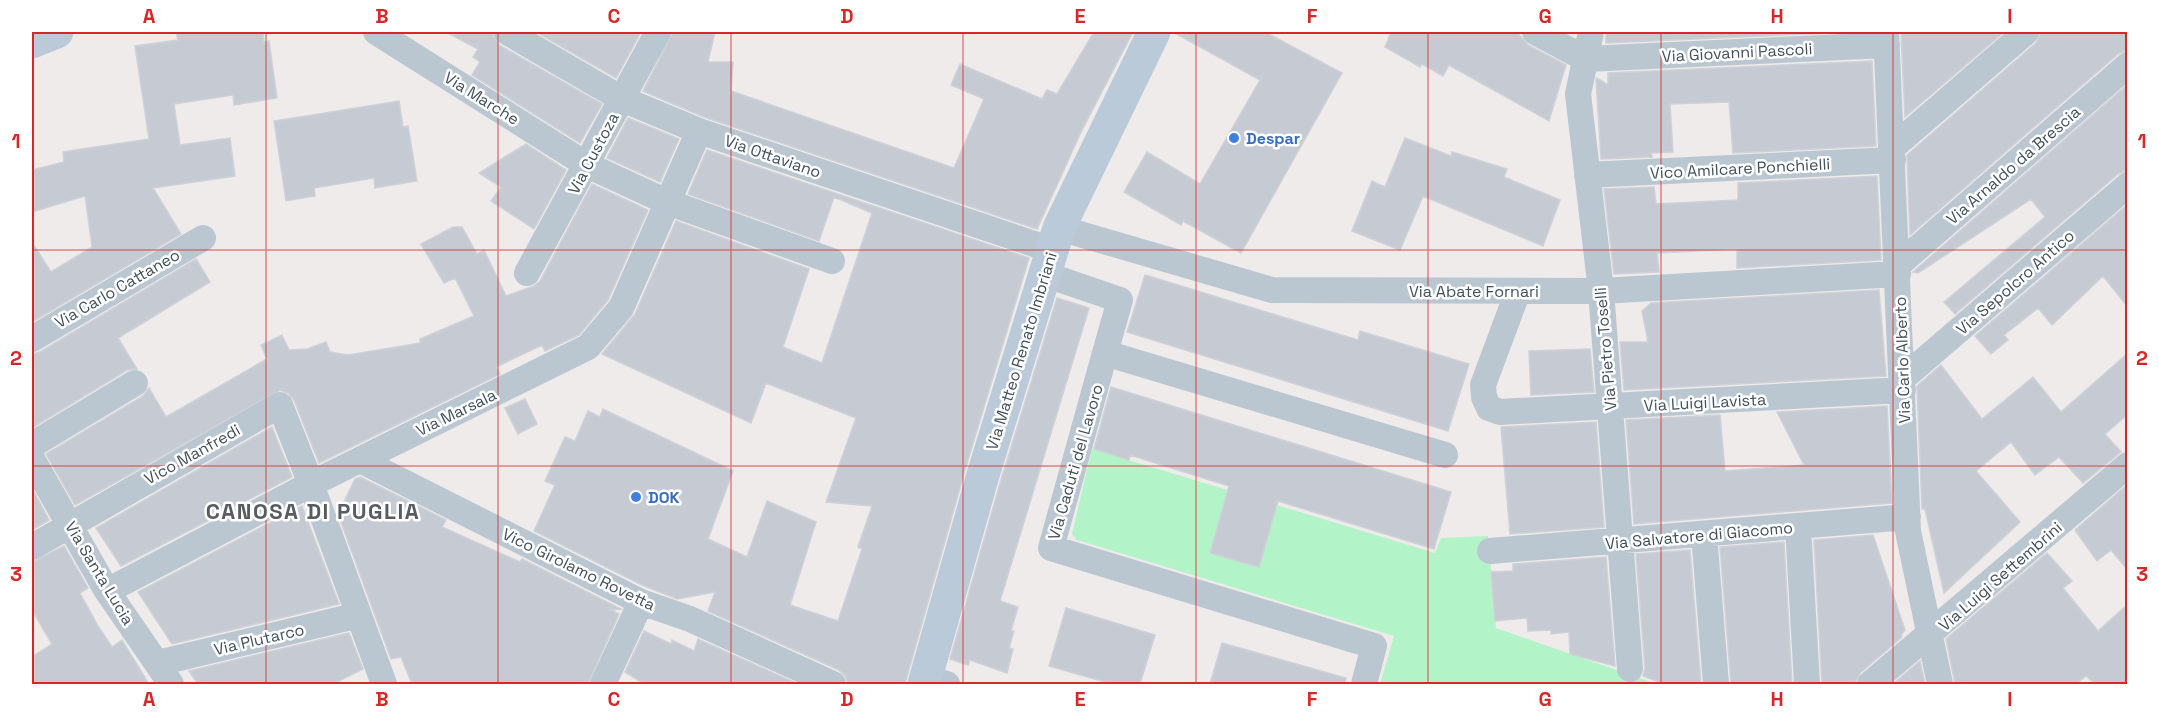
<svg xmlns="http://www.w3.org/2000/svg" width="2159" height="716" font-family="'Space Grotesk',sans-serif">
  <rect width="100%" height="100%" fill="#efebeb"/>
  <path fill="#b2f4c8" d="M1092 449 1435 553 1441 538 1488 536 1496 628 1657 684H1380L1394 636 1077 540 1072 534Z"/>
  <path fill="#c6cad2" stroke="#ced1d8" stroke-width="1.5" d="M176 32H263L264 42 269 41 277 98 234 105 233 95 174 104 180 145 230 138 235 176 153 188 181 234 32 322V242L51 272 92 247 85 196 32 212V170L64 162 63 152 149 139 135 46 178 40Z
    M446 32H492L499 45 602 104 580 143 472 75 480 62 473 57 478 49Z
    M536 32H641L616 78Z
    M673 32H715L708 62H733L731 91 954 168 984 99 951 85 960 64 1042 99 1047 90 1057 94 1094 32H1133L1082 130 1037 229 704 117 643 91Z
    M1173 32H1265L1342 73 1241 253 1183 221 1181 225 1124 192 1147 152 1200 184 1260 80Z
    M1391 32H1517L1528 45 1566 65 1549 121 1449 65 1443 76 1422 64 1420 67 1385 47Z
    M1606 32H1854L1606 43Z
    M1901 32H2004L1905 117Z
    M2041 32H2127V50L2118 54 1910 235 1907 155 2036 43Z
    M1872 61 1876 146 1733 153 1729 102 1670 104 1673 152 1651 153 1652 157 1601 159 1596 80 1597 78 1608 85V73Z
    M2127 85V170L2118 174 1955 314 1944 302 2045 217 2031 199 1918 273 1913 272Z
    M399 101 403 127 408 126 417 181 375 188 374 178 314 188 315 196 286 201 274 121Z
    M628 118 679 139 660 182 607 158Z
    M1405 138 1451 156 1452 152 1507 169 1504 177 1560 200 1543 246 1423 196 1400 250 1352 231 1372 181 1385 187Z
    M526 144 566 170 534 229 491 201 501 187 479 173Z
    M707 150 1029 258 965 470 905 684H848L845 676 839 670 708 611 715 592 677 599 642 585 534 531 555 485 545 481 565 437 575 441 588 411 600 417 603 409 733 471 708 539 747 557 767 501 816 522 790 605 838 621 862 549 858 547 872 506 826 502 856 418 766 383 751 423 602 354 635 314 676 221 809 269 783 347 822 363 872 213 834 197 819 241 688 194Z
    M1877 176 1881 260 1737 268V249L1657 253 1659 272 1614 274 1604 189 1654 187 1656 204 1738 200V183Z
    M592 184 648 210 608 300 579 335 545 351 542 345 496 367 500 374 319 463 294 400 288 393 280 390 75 505 46 454 143 396 149 388 166 417 267 359 261 345 282 335 289 350 307 349 326 342 330 352 348 355 420 343V339L474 316 455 278 444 283 421 244 453 227H462L477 254 484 250 506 296 534 286 540 281Z
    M2127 205V306L2103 276 2052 325 2038 308 2004 335 2008 340 1991 354 1975 336Z
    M196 259 210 282 118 338 137 369 127 370 32 428V354L40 352Z
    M1145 275 1358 340 1360 331 1469 364 1448 431 1127 332Z
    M1879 290 1886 376 1624 390 1620 342H1648L1642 311 1651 303Z
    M1057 298 1089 308 1000 601 1018 607 1011 631H1014L1009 648 1013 649 1007 673 970 660 968 665 950 659 1001 480Z
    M1590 349 1594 392 1531 395 1529 351Z
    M2127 354V415L2105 434 2121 452 2083 483 2059 457 2035 475 2011 442 1976 471 2020 522 1944 593 1925 509H1922L1917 386 1941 365 1982 419 2033 377 2061 412Z
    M1111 387 1451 492 1434 549 1278 501 1259 567 1210 553 1229 486 1130 455 1129 460 1094 449Z
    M525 399 537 424 518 434 505 408Z
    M1887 406 1892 503 1634 524 1626 420 1720 415 1725 471 1804 465 1777 412Z
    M1596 422 1604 527 1510 534 1501 427Z
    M272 427 292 477 121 566 96 528Z
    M360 477 446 520 442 527 520 562 522 559 621 609 611 610 619 614 588 684H412L401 657 391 659 338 514 355 479Z
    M2127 485V569L2111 550 2097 561 2075 530Z
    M32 488 49 520 32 530Z
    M302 506 339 604 172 644 138 592Z
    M1873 535 1905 630 1901 635 1902 637 1860 673 1855 684H1822L1814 540Z
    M1784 542 1792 684H1731L1720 547Z
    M64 546 88 588 80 593 98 626 112 647 122 640 149 684H32V657L52 644 32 610V562Z
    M1690 550 1701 684H1665L1643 676 1645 668 1636 554Z
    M2047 553 2072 581 2063 588 2098 631 2127 605V684H2095L2086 676 2076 684H1955L1946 639Z
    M1606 557 1615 666 1570 654 1569 632 1551 634V630L1528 631 1527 618 1495 621 1491 572 1513 571V564Z
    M1066 608 1155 635 1140 684H1112L1049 666Z
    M644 631 671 644 672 640 694 651 698 639 798 684H644L625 672Z
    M349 633 363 669 333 684H198L189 671Z
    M1222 643 1346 678 1345 684H1210Z
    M1920 661 1925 684H1893Z"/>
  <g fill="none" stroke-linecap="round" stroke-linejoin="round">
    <path stroke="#bac7d0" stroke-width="26" d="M376 32 587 165 667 202 832 261
      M507 32 622 99 699 131 1052 250
      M1535 32 1586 59 1887 45
      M1591 32 1578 94 1601 291 1630 669
      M1886 32 1908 531 1940 684
      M1892 148 2026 32
      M1587 175 1893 160
      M1059 228 1272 290 1601 291 1898 274
      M1898 265 2128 65
      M527 273 658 32
      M1044 274 1120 300 1105 353
      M1518 291 1483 385 1484 397 1489 408 1500 412 1903 390
      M32 339 203 238
      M1902 379 2128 185
      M32 445 135 383
      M32 459 107 591 171 684
      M360 460 641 602 690 619 833 684
      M1798 526 1807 684
      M1704 534 1716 684
      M32 547 280 405 311 484 384 684
      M1490 551 1908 517
      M107 591 311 484 588 347 621 308 699 131
      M158 663 359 615
      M925 678 947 684
      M603 684 641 602
      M1364 684 1374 646 1051 548 1105 353 1445 455
      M1870 684 2128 465"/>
    <path stroke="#bbcad8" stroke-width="33" d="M32 42 57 32
      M924 684 983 475 1059 228 1154 32"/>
  </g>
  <path fill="none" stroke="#d62828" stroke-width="1.5" stroke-opacity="0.55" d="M266 32V684M498 32V684M731 32V684M963 32V684M1196 32V684M1428 32V684M1661 32V684M1893 32V684M32 250H2128M32 466H2128"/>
  <g fill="#3f7fe0" stroke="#fff" stroke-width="2">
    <circle cx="1234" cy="138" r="6"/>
    <circle cx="636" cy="497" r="6"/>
  </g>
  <g text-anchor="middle" stroke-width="5" stroke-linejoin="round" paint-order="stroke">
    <g font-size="16" fill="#42505b" stroke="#fff">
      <text transform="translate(1737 52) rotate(-3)" y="6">Via Giovanni Pascoli</text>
      <text transform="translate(482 98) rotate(32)" y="6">Via Marche</text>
      <text transform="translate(593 153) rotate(-62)" y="6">Via Custoza</text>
      <text transform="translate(773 156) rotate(19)" y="6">Via Ottaviano</text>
      <text transform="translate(2013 165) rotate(-41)" y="6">Via Arnaldo da Brescia</text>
      <text transform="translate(1740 168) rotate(-3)" y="6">Vico Amilcare Ponchielli</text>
      <text transform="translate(2015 282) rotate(-41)" y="6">Via Sepolcro Antico</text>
      <text transform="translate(117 288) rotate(-30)" y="6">Via Carlo Cattaneo</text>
      <text x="1474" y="297">Via Abate Fornari</text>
      <text transform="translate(1605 349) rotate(-95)" y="6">Via Pietro Toselli</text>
      <text transform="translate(1021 351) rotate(-73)" y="6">Via Matteo Renato Imbriani</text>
      <text transform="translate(1902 360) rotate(-92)" y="6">Via Carlo Alberto</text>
      <text transform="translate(1705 402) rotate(-3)" y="6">Via Luigi Lavista</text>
      <text transform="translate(456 412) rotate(-26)" y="6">Via Marsala</text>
      <text transform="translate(192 454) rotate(-29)" y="6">Vico Manfredi</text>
      <text transform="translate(1075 462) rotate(-74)" y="6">Via Caduti del Lavoro</text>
      <text transform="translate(1699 535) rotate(-5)" y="6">Via Salvatore di Giacomo</text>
      <text transform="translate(579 569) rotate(26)" y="6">Vico Girolamo Rovetta</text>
      <text transform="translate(100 573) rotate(59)" y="6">Via Santa Lucia</text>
      <text transform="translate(2000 576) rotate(-41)" y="6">Via Luigi Settembrini</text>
      <text transform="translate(259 639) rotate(-13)" y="6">Via Plutarco</text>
    </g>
    <g font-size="16" font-weight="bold" fill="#366cbe" stroke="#fff" text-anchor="start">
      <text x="1246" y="144">Despar</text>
      <text x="648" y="503">DOK</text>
    </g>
    <g font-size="22" font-weight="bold" letter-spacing="1.5" fill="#575c61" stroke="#fff">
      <text x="313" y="519">CANOSA DI PUGLIA</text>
    </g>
  </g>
  <rect width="2159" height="716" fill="none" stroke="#ffffff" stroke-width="66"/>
  <rect x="33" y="33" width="2093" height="650" fill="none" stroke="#d62828" stroke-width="2"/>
  <g font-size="20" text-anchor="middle" font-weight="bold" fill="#d62828">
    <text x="149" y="23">A</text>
    <text x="382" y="23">B</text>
    <text x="614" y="23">C</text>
    <text x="847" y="23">D</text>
    <text x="1080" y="23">E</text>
    <text x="1312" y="23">F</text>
    <text x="1545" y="23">G</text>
    <text x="1777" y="23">H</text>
    <text x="2010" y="23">I</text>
    <text x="16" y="148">1</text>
    <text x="2142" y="148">1</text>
    <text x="16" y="365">2</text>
    <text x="2142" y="365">2</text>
    <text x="16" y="581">3</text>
    <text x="2142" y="581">3</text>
    <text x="149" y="706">A</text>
    <text x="382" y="706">B</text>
    <text x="614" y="706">C</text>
    <text x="847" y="706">D</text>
    <text x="1080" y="706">E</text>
    <text x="1312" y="706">F</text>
    <text x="1545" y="706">G</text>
    <text x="1777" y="706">H</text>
    <text x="2010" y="706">I</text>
  </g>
</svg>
